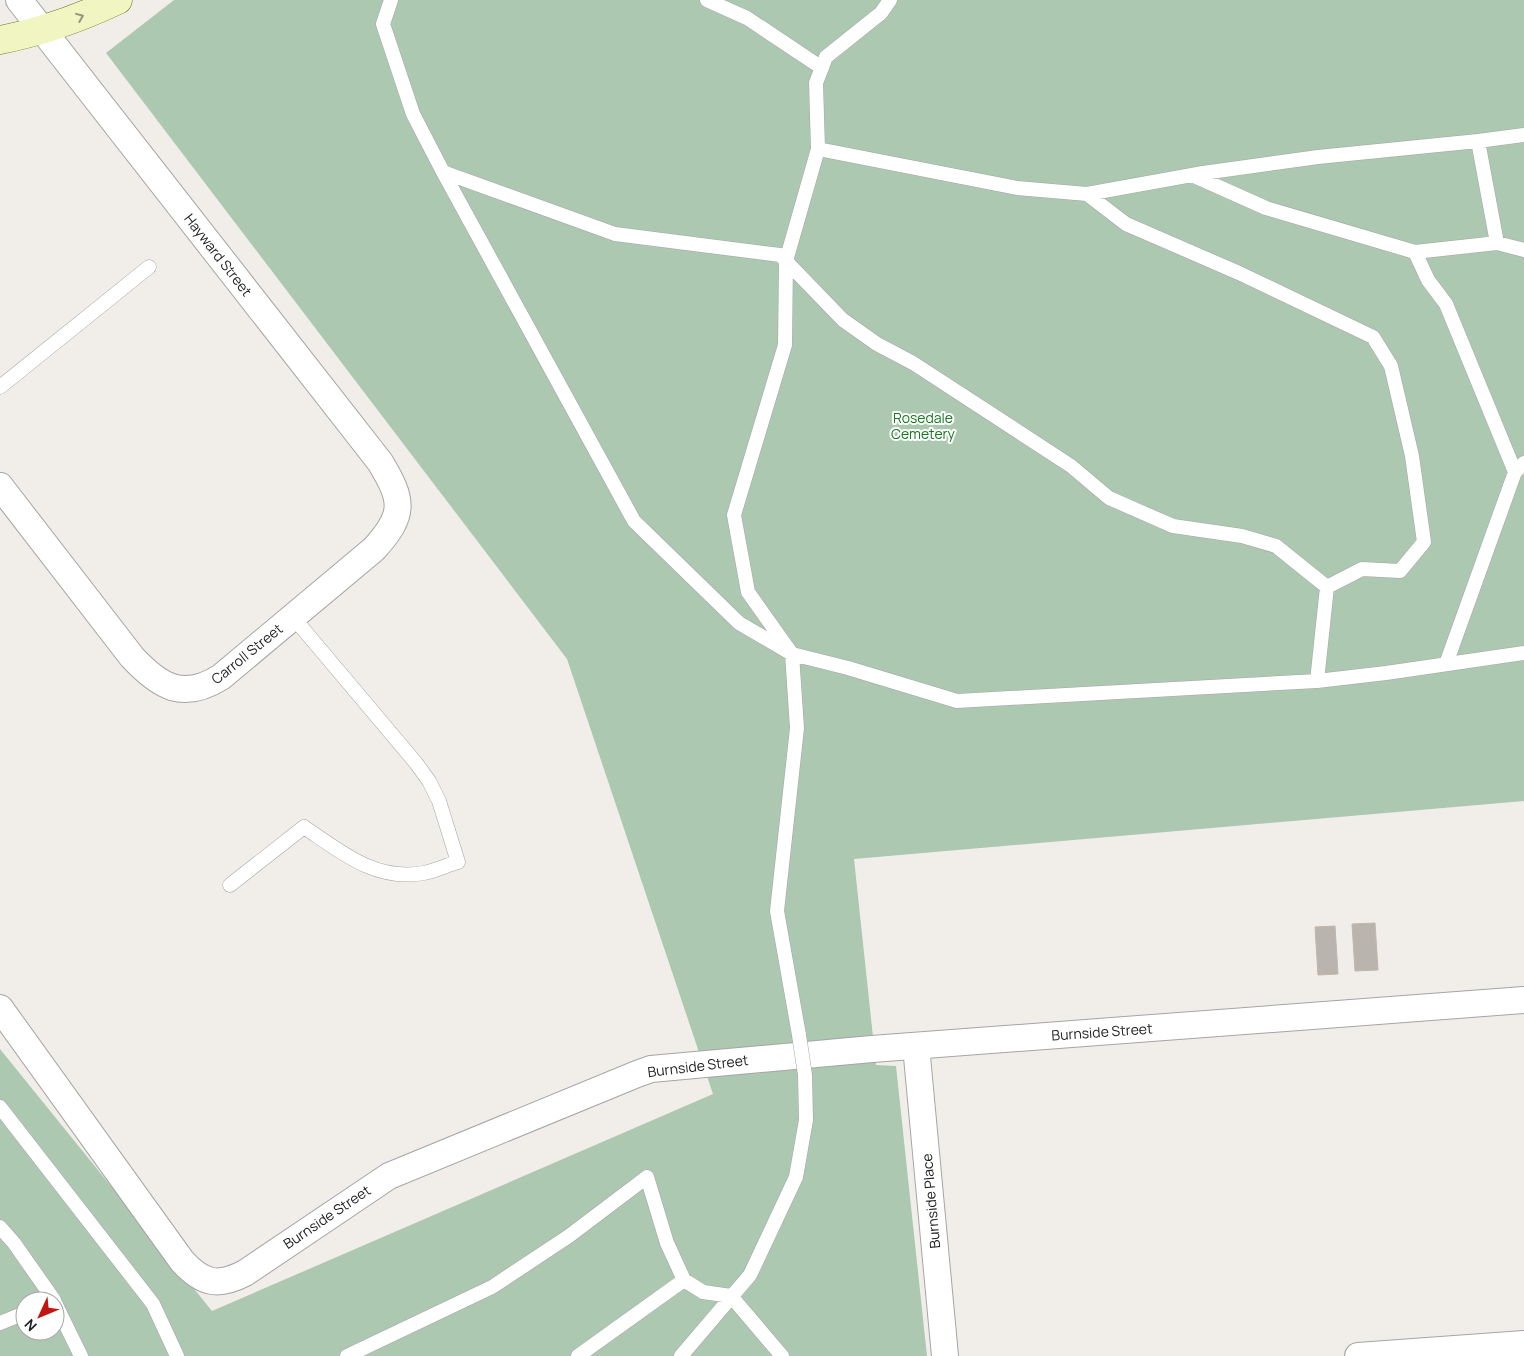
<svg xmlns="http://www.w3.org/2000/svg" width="1524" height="1356" font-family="Manrope,sans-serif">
  <rect width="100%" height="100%" fill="#f1eee9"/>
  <path fill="#acc8b1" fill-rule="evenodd" d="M174 0H1524V801L854 859 876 1065 896 1066 927 1356H0V1049L212 1311 713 1094 567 659 106 53ZM25 1301H55V1331H25Z"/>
  <path fill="#bab4ae" stroke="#c1b6ac" d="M1375 923 1378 970 1355 971 1352 924Z
    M1335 926 1338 974 1318 975 1315 927Z"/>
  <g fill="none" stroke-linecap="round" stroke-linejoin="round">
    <g stroke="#a5a5a5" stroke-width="15">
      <path id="lane" d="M391 0 383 24 413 114 443 172 615 234 780 255 843 320 877 344 913 363 1071 466 1109 498 1173 526 1242 536 1276 546 1327 587
        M707 0 747 18 822 68
        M1478 141 1524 135
        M818 149 1017 188 1087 194
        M443 172 634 521 739 623 792 654 848 668 957 701 1317 681 1386 673 1524 653
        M1192 175 1266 208 1415 252
        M0 387 149 267
        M1515 472 1446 304 1428 280 1415 252 1497 243 1524 250
        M1446 664 1515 472 1524 463
        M1317 681 1327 587 1362 569 1400 571 1424 542 1412 456 1391 366 1373 337 1239 273 1126 224 1087 194 1203 173 1318 157 1478 141 1497 243
        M230 885 304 827C341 852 376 882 424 873 435 871 447 865 458 862L439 801 429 781 416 763 293 617
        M799 1035 777 911 797 728 792 654 748 592 734 515 785 345 786 261 818 149 816 83 826 57 881 13 890 0
        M0 1107 153 1304 177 1356
        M0 1227 14 1243 54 1300
        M55 1303 81 1356
        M0 1323 25 1313
        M347 1356 492 1287 569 1236 647 1177 667 1243 684 1280 703 1292 731 1296 782 1356
        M578 1356 684 1280
        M681 1356 750 1275 796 1177 806 1120 805 1075"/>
    </g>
    <g stroke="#a5a5a5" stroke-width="28">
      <path id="street" d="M0 486 132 657C160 687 183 701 221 677L374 549C406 514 403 500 380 462L19 0
        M0 1008 182 1261C203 1284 218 1287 245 1273L389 1176 637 1074 651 1069 872 1049 1524 1000
        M916 1046 945 1356
        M1358 1356 1524 1344"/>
    </g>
    <g stroke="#64720f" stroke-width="29">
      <path id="secondary" d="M0 40C41 32 80 18 118 0"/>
    </g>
    <use href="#lane" stroke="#fff" stroke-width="14"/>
    <use href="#street" stroke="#fff" stroke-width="26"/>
    <use href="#secondary" stroke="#f1f5c2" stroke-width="28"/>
    <g stroke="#a5a5a5" stroke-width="15" stroke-linecap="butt">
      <path id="lane-bridge" d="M799 1035 805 1075"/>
    </g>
    <use href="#lane-bridge" stroke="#fff" stroke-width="14"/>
  </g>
  <defs><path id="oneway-chevron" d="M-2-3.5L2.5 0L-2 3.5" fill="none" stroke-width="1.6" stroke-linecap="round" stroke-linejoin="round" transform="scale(1.25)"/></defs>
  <use stroke="#93967a" href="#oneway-chevron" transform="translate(80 17) rotate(-22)"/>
  <g text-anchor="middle" stroke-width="4" stroke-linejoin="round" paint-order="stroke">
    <g font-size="14" fill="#212121" stroke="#fff">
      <text transform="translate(218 255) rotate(52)" y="5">Hayward Street</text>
      <text transform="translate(247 654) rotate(-39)" y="5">Carroll Street</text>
      <text transform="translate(1102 1032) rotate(-4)" y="5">Burnside Street</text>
      <text transform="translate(698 1066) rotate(-7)" y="5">Burnside Street</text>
      <text transform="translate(931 1201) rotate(-95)" y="5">Burnside Place</text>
      <text transform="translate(327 1217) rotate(-34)" y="5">Burnside Street</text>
    </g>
    <g font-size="14" fill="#167920" stroke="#fff">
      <text x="923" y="423">Rosedale<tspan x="923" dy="16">Cemetery</tspan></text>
    </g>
  </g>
  <g transform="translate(40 1316) rotate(226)"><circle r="24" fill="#ffffff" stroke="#a6a6a6"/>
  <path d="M0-4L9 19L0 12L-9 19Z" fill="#c11511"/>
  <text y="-8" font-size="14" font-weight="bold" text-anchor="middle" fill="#212121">N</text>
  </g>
</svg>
